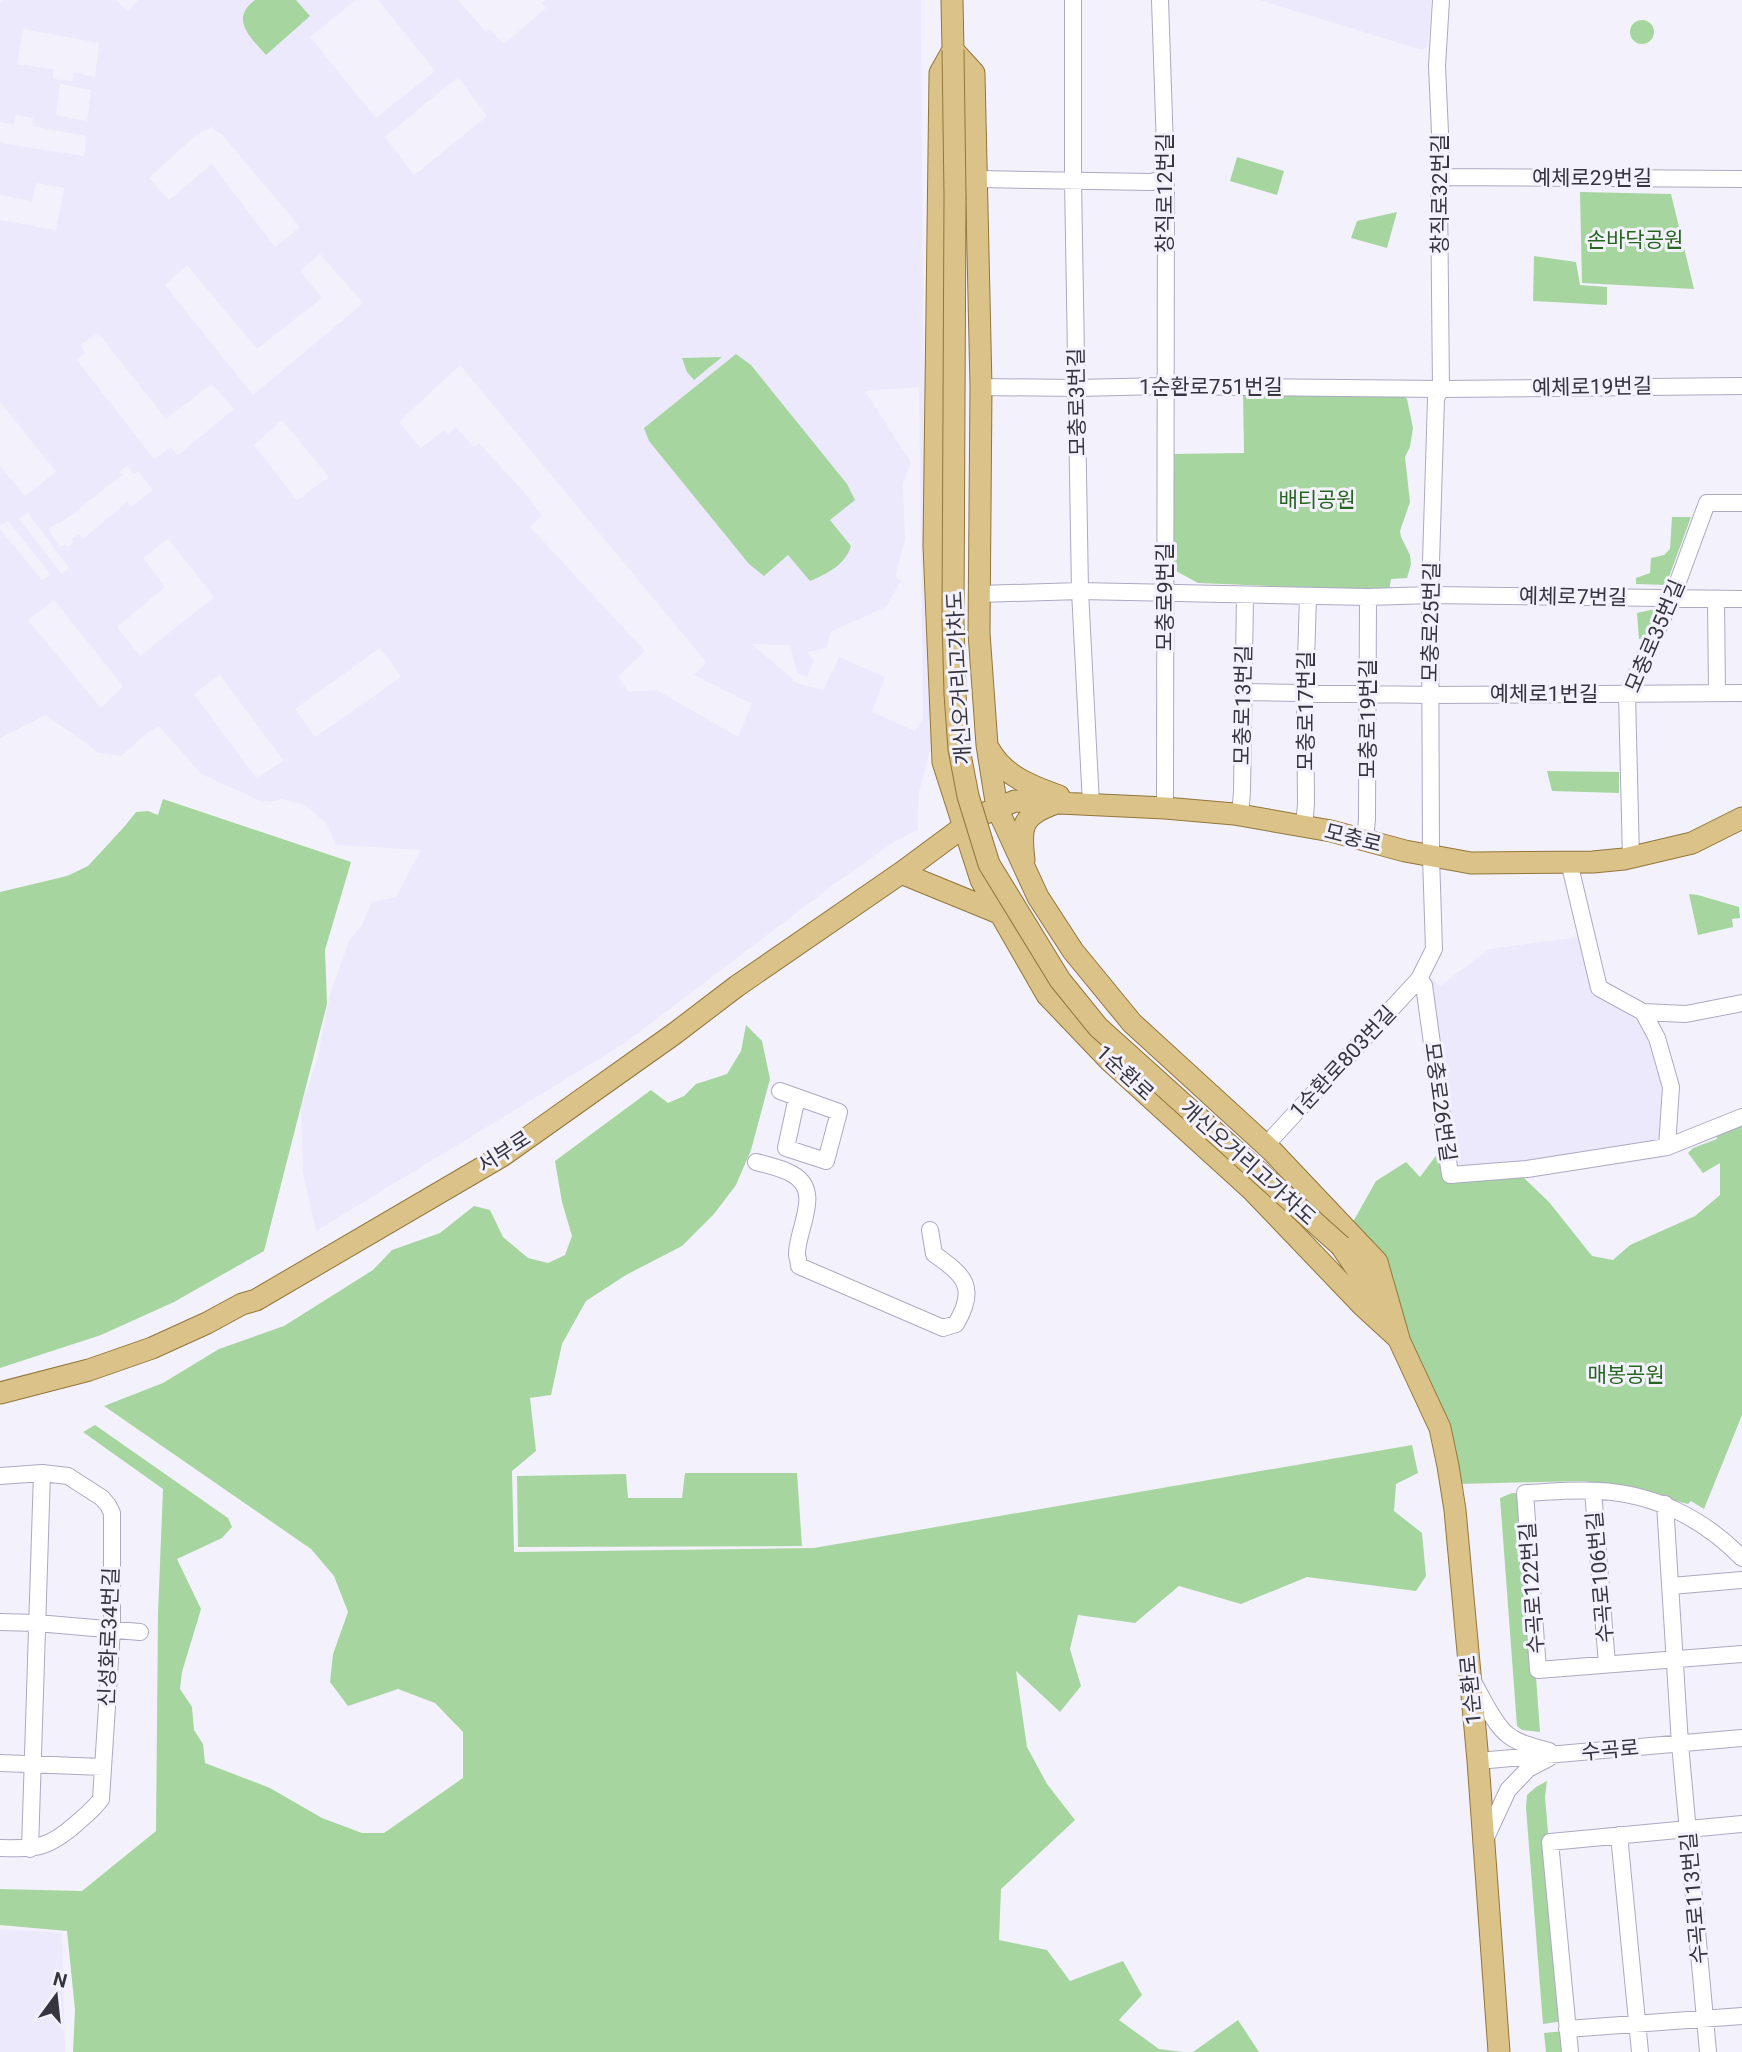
<svg xmlns="http://www.w3.org/2000/svg" width="1742" height="2052" font-family="Roboto,'Noto Sans KR',sans-serif">
  <rect width="100%" height="100%" fill="#f3f2fc"/>
  <path fill="#ece9fd" fill-rule="evenodd" d="M3 0H116L128 11 138 0H356L310 37 376 118 435 71 378 0H458L486 32 490 29 504 44 546 8 542 3 545 0H921L923 331 933 740 919 792 918 829 894 842 832 886 625 1043 316 1231 303 1173 301 1106 317 1060 330 994 349 941 362 925 372 902 396 897 421 850 336 845 326 823 305 805 282 799 270 802 258 800 201 774 159 726 147 733 121 756 99 753 46 715 0 738V529L42 580 51 575 8 521 0 526V466L25 496 56 472 0 402V220L56 230 64 188 36 183 32 201 0 195V143L84 156 86 136 32 126 33 118 16 115 14 124 0 122V4ZM23 29 99 43 95 77 73 72 72 81 53 79V69L17 64ZM458 77 487 116 414 175 385 137ZM60 84 91 90 87 121 56 115ZM212 127 223 136 300 227 275 247 212 164 169 200 149 178 195 136ZM320 254 363 303 253 395 165 285 187 265 257 349 322 298 300 271ZM98 333 166 419 212 384 234 409 178 455 171 447 154 459 76 359 85 353 80 345ZM460 365 706 662 694 675 752 704 738 737 657 690 629 692 618 677 645 651 530 527 542 515 523 491 479 443 474 447 456 427 448 434 444 430 421 448 399 422ZM919 387 923 718 915 731 872 712 885 677 839 657 823 690 797 683 752 644 790 645 797 673 807 677 814 661 808 652 827 648 830 632 886 607 901 581 895 577 905 540 903 483 911 462 865 391ZM282 420 329 477 297 500 254 445ZM127 466 134 474 138 471 153 490 131 507 127 502 83 539 79 534 72 539 73 543 67 547 65 544 60 547 48 529 57 523 60 524 122 475 119 472ZM28 513 69 568 62 574 19 519ZM168 539 214 597 140 656 117 627 165 587 143 558ZM54 600 123 686 101 708 28 620ZM380 648 401 677 315 737 295 709ZM220 675 283 760 257 779 194 694Z
    M1259 0H1431L1428 46 1422 50Z
    M1579 937 1596 991 1639 1018 1654 1050 1668 1087 1665 1133 1659 1143 1462 1172 1455 1167 1431 978 1440 986 1489 949Z
    M0 1929 62 1933 65 2052H0Z"/>
  <path fill="#a6d5a0" d="M255 0H296L310 16 266 55C251 38 229 19 255 0Z
    M1630 32a12 12 0 1 1 24 0a12 12 0 1 1-24 0Z
    M1237 157 1284 171 1277 195 1230 181Z
    M1580 192 1671 194 1694 289 1582 283Z
    M1397 212 1387 248 1351 238 1357 221Z
    M1534 256 1576 262 1580 285 1607 287V305L1533 301Z
    M736 354 751 365 847 484 855 500 830 520 851 546C846 564 827 574 810 581L788 555 764 576 749 564 649 441 644 428Z
    M722 357 694 380 687 372 682 358Z
    M1243 391 1403 395 1407 399 1413 428 1410 447 1405 457 1410 502 1400 531 1401 537 1410 555 1411 564 1407 578 1391 579 1389 591 1198 583 1176 571 1173 566 1169 454 1244 453Z
    M1672 517H1691L1666 585 1636 584V578L1650 573 1651 558 1664 555 1670 549Z
    M1655 609 1657 619 1648 639H1639L1637 613Z
    M1547 771 1619 772V793L1552 791Z
    M163 799 351 862 325 950 327 1004 264 1251 174 1302 101 1335 0 1368V892L67 876 88 866 124 827 136 812 148 811 158 815Z
    M1689 894 1698 895 1739 907 1740 918 1732 919 1733 927 1698 935Z
    M746 1025 762 1041 770 1079 751 1150 736 1185 714 1214 682 1246 626 1275 586 1301 562 1344 551 1395 530 1398 536 1451 512 1471 514 1552 814 1548 1412 1445 1418 1473 1396 1484 1394 1511 1422 1533 1426 1576 1416 1591 1307 1577 1241 1604 1179 1586 1135 1623 1078 1615 1070 1649 1081 1686 1060 1712 1016 1671 1027 1747 1047 1784 1075 1820 1001 1889 999 1940 1047 1950 1070 1981 1123 1961 1142 1995 1119 2020 1159 2049 1183 2052H73L75 2010 67 1931 0 1925V1889L82 1891 156 1831 158 1614 163 1489 83 1432 95 1425 228 1518 232 1527 222 1538 177 1559 201 1609 182 1672 180 1689 192 1707 194 1730 203 1744 205 1763 270 1788 322 1818 362 1833H384L463 1778V1732L435 1703 398 1689 348 1706 330 1682 333 1654 348 1612 334 1576 311 1549 104 1406 163 1383 219 1349 284 1326 373 1270 392 1250 440 1233 474 1206 490 1210 503 1237 528 1258 548 1263 565 1255 572 1236 562 1202 555 1161 651 1090 668 1103 684 1096 696 1084 727 1074 741 1051Z
    M1742 1112V1415L1704 1509 1691 1501 1688 1504 1647 1493 1584 1481 1457 1484 1345 1236 1376 1181 1406 1162 1420 1177 1438 1153 1445 1179 1523 1177 1549 1202 1592 1256 1613 1260 1630 1245 1695 1216 1720 1195V1163L1703 1173 1688 1153 1693 1148 1717 1139 1716 1132Z
    M685 1473H797L802 1546 518 1547 517 1476 626 1474 628 1498H682Z
    M1512 1493H1517L1523 1497 1540 1732 1522 1730 1517 1726 1500 1498Z
    M1547 1781 1545 1797 1564 2021 1543 2024 1526 1808 1527 1795 1536 1787Z
    M1238 2020 1259 2052H1193Z
    M1564 2031 1566 2052H1546L1544 2033Z"/>
  <g fill="none" stroke-linecap="round" stroke-linejoin="round">
    <g stroke="#aca9c1" stroke-width="18">
      <path id="minor" d="M1073 0V180L1080 591 1091 804
        M1160 0 1166 177 1165 808
        M1441 0 1437 66 1442 177 1439 194 1441 389 1436 398 1430 595 1431 857 1434 949 1419 979 1424 985 1450 1175 1527 1169 1667 1147 1742 1117
        M1442 177 1742 179
        M978 179 1152 182 1166 177
        M981 387 1077 388 1164 386 1441 389 1742 386
        M979 594 1080 591 1368 597 1430 595 1742 599
        M1716 599 1717 693
        M1243 692 1430 695 1742 693
        M1240 815 1242 792 1245 595
        M1304 826 1306 804 1305 693 1308 596
        M1365 840 1367 819 1368 597
        M1631 858 1627 694 1672 598 1707 503H1742
        M1569 862 1599 988 1643 1012 1657 1038 1671 1087 1667 1147
        M1643 1012 1686 1014 1742 1003
        M780 1091 839 1112 826 1161 786 1148 797 1097
        M1266 1145 1419 979
        M756 1162C767 1165 782 1168 792 1174 824 1191 796 1230 797 1255 798 1259 799 1262 799 1266L943 1328 956 1324C978 1287 964 1275 934 1254L930 1230
        M0 1476 42 1473 68 1476 102 1498 108 1505 112 1513V1629L101 1799C95 1808 86 1815 77 1823 49 1848 37 1849 0 1848
        M1593 1491 1607 1664
        M1665 1504 1680 1744 1708 2052
        M1742 1558C1704 1519 1655 1494 1600 1491 1575 1489 1549 1492 1525 1493L1538 1670 1742 1654
        M1671 1586 1742 1580
        M0 1622 37 1623 140 1632
        M1472 1680C1481 1695 1494 1725 1508 1735 1519 1744 1535 1747 1549 1751
        M1478 1761 1742 1738
        M0 1763 103 1767
        M1619 1835 1640 2052
        M1484 1842 1508 1790 1528 1769 1549 1758
        M30 1849 42 1473
        M1567 2029 1742 2016
        M1570 2052 1550 1842 1742 1824"/>
    </g>
    <g stroke="#92763a" stroke-width="23">
      <path id="major" d="M952 0 953 50 940 73 934 546 943 762 981 880 1047 995 1110 1061 1252 1190 1363 1306 1399 1339
        M953 50 974 73 981 387 979 633 987 745 997 808 1038 897 1073 951 1132 1023 1272 1151 1377 1262 1399 1339
        M989 749C1004 776 1031 786 1059 796
        M1024 860C1020 827 1021 816 1054 804
        M901 873 999 913
        M1341 1246 1386 1312 1440 1428 1448 1466 1455 1510 1478 1761 1499 2052
        M0 1393 89 1370 152 1348 207 1323 242 1304 256 1300 502 1156 674 1034 737 986 901 873 978 816 1015 801 1165 808 1234 814 1331 831 1405 851 1471 863 1593 862 1624 859 1692 843 1742 818"/>
    </g>
    <use href="#minor" stroke="#fff" stroke-width="16"/>
    <use href="#major" stroke="#dbc288" stroke-width="21"/>
    <g stroke="#92763a" stroke-width="23" stroke-linecap="butt">
      <path id="major-bridge" d="M953 50 955 196 953 620 955 694 959 749 968 796 989 864 1060 980 1098 1027 1341 1246"/>
    </g>
    <use href="#major-bridge" stroke="#dbc288" stroke-width="21"/>
  </g>
  <g text-anchor="middle" stroke-width="6" stroke-linejoin="round" paint-order="stroke">
    <g font-size="21" fill="#36343e" stroke="#f3f2fc">
      <text x="1592" y="185">예체로29번길</text>
      <text transform="translate(1165 193) rotate(-90)" y="7">창직로12번길</text>
      <text transform="translate(1440 194) rotate(-90)" y="7">창직로32번길</text>
      <text x="1211" y="394">1순환로751번길</text>
      <text transform="translate(1592 387) rotate(-1)" y="7">예체로19번길</text>
      <text transform="translate(1077 402) rotate(-91)" y="7">모충로3번길</text>
      <text transform="translate(1165 597) rotate(-90)" y="7">모충로9번길</text>
      <text transform="translate(1573 597) rotate(1)" y="7">예체로7번길</text>
      <text transform="translate(1431 622) rotate(-89)" y="7">모충로25번길</text>
      <text transform="translate(1655 636) rotate(-67)" y="7">모충로35번길</text>
      <text transform="translate(959 678) rotate(-93)" y="7">개신오거리고가차도</text>
      <text x="1544" y="701">예체로1번길</text>
      <text transform="translate(1243 705) rotate(-89)" y="7">모충로13번길</text>
      <text transform="translate(1306 711) rotate(-90)" y="7">모충로17번길</text>
      <text transform="translate(1368 719) rotate(-90)" y="7">모충로19번길</text>
      <text transform="translate(1353 838) rotate(14)" y="7">모충로</text>
      <text transform="translate(1343 1062) rotate(-47)" y="7">1순환로803번길</text>
      <text transform="translate(1125 1073) rotate(43)" y="7">1순환로</text>
      <text transform="translate(1440 1102) rotate(82)" y="7">모충로26번길</text>
      <text transform="translate(504 1152) rotate(-33)" y="7">서부로</text>
      <text transform="translate(1248 1163) rotate(42)" y="7">개신오거리고가차도</text>
      <text transform="translate(1600 1577) rotate(-95)" y="7">수곡로106번길</text>
      <text transform="translate(1532 1588) rotate(-94)" y="7">수곡로122번길</text>
      <text transform="translate(109 1637) rotate(-88)" y="7">신성화로34번길</text>
      <text transform="translate(1471 1690) rotate(-95)" y="7">1순환로</text>
      <text transform="translate(1610 1750) rotate(-5)" y="7">수곡로</text>
      <text transform="translate(1694 1898) rotate(-95)" y="7">수곡로113번길</text>
    </g>
    <g font-size="21" fill="#266520" stroke="#f3f2fc">
      <text x="1635" y="247">손바닥공원</text>
      <text x="1317" y="507">배티공원</text>
      <text x="1626" y="1382">매봉공원</text>
    </g>
  </g>
  <g transform="translate(56 1996) rotate(15)" stroke="#f3f2fc" stroke-width="5" paint-order="stroke">
  <path d="M0-5L12 26L0 18L-12 26Z" fill="#36343e"/>
  <text y="-10" font-size="19" font-weight="bold" text-anchor="middle" fill="#36343e">N</text>
  </g>
</svg>
